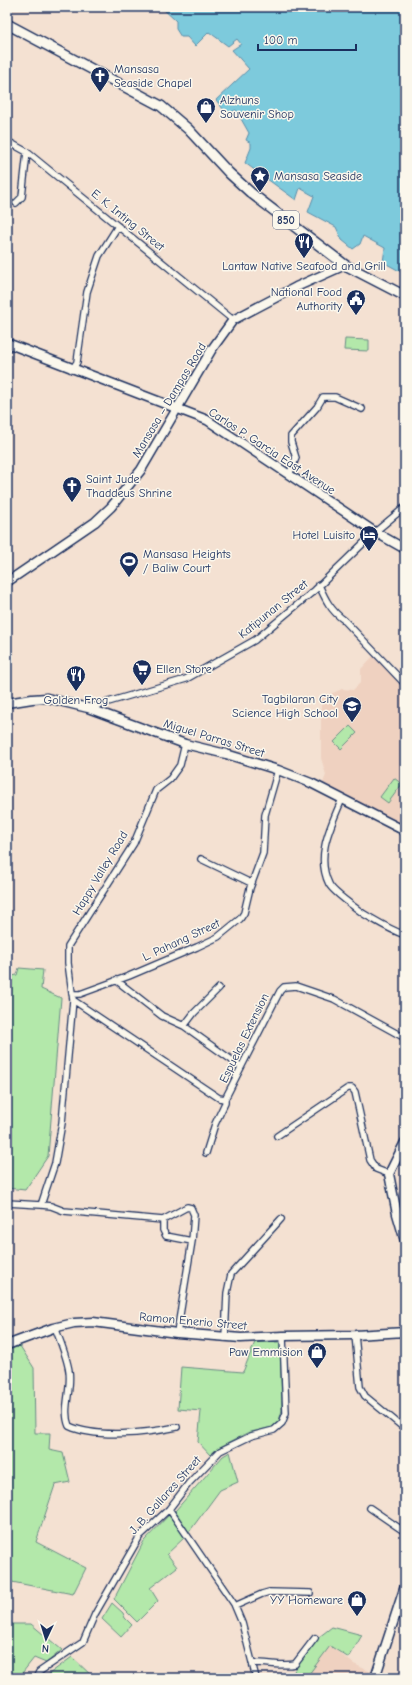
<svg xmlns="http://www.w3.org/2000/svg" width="412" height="1685" font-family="'Comic Neue',sans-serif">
  <rect width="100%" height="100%" fill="#f4e1d2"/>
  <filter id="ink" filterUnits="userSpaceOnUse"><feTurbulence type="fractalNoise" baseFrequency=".025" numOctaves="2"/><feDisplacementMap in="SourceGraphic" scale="8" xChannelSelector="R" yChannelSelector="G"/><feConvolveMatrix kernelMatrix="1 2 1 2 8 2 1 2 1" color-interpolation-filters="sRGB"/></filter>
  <g filter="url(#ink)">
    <path fill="#efd1c0" d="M376 653 405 685V830L321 788 326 775 321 758V698L342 689 353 690 361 682V669Z
      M330 1646 354 1664 371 1672 369 1678H306Z"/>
    <path fill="#b3e8aa" stroke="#678c84" d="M345 339 369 340V351L344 350Z
      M350 726 357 733 341 749 334 742Z
      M394 778 402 784 388 803 380 797Z
      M19 968 43 970 41 989 61 998 48 1156 25 1190 7 1188V977L17 975Z
      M255 1342H280L282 1410 279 1421 272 1427 247 1433 218 1448 210 1455 198 1442 201 1411 178 1409 181 1367 243 1372Z
      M20 1346 34 1368 35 1433H50L49 1450 63 1453 70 1482 55 1485 36 1542 86 1568 73 1594 7 1581V1385L12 1383 8 1350Z
      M230 1452 238 1482 220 1490 189 1532 175 1511 223 1456Z
      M169 1515 185 1537 167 1554 177 1567 150 1588 158 1601 137 1622 114 1599 144 1541Z
      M112 1603 123 1613 125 1618 132 1625 121 1637 102 1619Z
      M7 1624H31L62 1650 46 1663 34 1658 19 1677 7 1672Z
      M332 1627 362 1635 349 1658 330 1646 306 1678H289L319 1637Z
      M72 1657 94 1678H44L45 1677Z"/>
    <path fill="#7dcadc" stroke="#568caa" d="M161 7H405V274L383 262 385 248 363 236 360 244 353 249 342 240 336 227 308 212 314 196 300 188 296 200 245 163 251 148V143L246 140 249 133 236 110 227 114 216 100 249 69 232 50 241 44 237 39 228 46 209 32 195 46 187 37H181L176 29V21Z"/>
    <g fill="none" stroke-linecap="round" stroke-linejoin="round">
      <g stroke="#1b2f5e" stroke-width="8">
        <path id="street" d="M7 141 27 152 233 320
          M16 203 22 197 27 152
          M72 370 77 362 87 292 99 256 118 226
          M289 475 296 458 291 442V436L317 407 323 397H335L362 409
          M319 585C325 599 331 611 344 620L405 684
          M88 708 186 679 255 640 315 590 375 532 405 507
          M342 799C331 826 315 855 329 884 332 891 357 909 364 914 378 922 390 930 405 935
          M201 859 251 883
          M116 980 162 1016 184 1026
          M219 988 194 1013 184 1026 240 1066
          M72 994H80L129 976 197 947 218 937 240 919 244 913 250 888 263 853 265 815 278 770
          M73 1000 219 1098 225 1099 280 991 284 987 296 986 334 999 405 1038
          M277 1136 348 1088H352L355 1092 370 1160 376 1169 389 1174
          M206 1153 215 1124 225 1103V1099
          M7 1203 41 1205 55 1163 62 1123 73 1000 68 963V946L134 843 156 790 170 779 180 765 185 744
          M41 1205 51 1206 64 1211 163 1220V1230L166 1236 192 1241 177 1333
          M163 1220 187 1207 191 1208 194 1215 192 1241
          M55 1327C60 1341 67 1357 69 1371 72 1389 62 1410 69 1426 97 1439 148 1433 177 1427
          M355 1335 360 1387 365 1396 405 1429
          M225 1338 227 1293 231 1274 281 1219
          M370 1508 405 1532
          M169 1509 234 1604 242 1623 256 1678
          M235 1606 262 1594 269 1592 310 1593
          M252 1663C265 1662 283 1667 295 1664L315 1638
          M36 1678 39 1672 83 1642 95 1614 140 1536 169 1509 189 1483 220 1451 251 1436 274 1430 282 1423 286 1413 283 1336"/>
      </g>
      <g stroke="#1b2f5e" stroke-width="11">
        <path id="secondary" d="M7 343 207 420 375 532 405 549
          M7 582 95 522 111 507 141 470 212 349 233 320 296 287 345 265
          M7 703 32 699 47 698 88 708 185 744 226 754 278 770 311 783 405 831
          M405 1142 389 1174 397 1214 405 1241
          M7 1345 53 1328 74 1323 93 1322 177 1333 241 1338 283 1336 355 1335 405 1332
          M375 1678 405 1586"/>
      </g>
      <g stroke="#1b2f5e" stroke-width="12">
        <path id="primary" d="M7 24 161 106 188 129 229 173 251 193 345 265 405 296"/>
      </g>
      <use href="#street" stroke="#fbf7ec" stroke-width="5.5"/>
      <use href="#secondary" stroke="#fbf7ec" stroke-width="8"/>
      <use href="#primary" stroke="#fbf7ec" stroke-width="9"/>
    </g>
  </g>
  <defs>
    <g id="church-pin" transform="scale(1)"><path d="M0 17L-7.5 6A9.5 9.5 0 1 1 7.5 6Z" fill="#1b2f5e" stroke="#fbf7ec"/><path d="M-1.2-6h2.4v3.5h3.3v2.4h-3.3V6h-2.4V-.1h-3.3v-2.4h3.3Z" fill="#fff"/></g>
    <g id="shop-pin" transform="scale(1)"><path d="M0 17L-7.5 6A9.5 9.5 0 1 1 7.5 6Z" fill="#1b2f5e" stroke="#fbf7ec"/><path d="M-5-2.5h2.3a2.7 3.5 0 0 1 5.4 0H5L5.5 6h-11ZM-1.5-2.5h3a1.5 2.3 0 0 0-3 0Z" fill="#fff"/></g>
    <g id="sight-pin" transform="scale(1)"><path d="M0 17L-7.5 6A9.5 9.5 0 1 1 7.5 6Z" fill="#1b2f5e" stroke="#fbf7ec"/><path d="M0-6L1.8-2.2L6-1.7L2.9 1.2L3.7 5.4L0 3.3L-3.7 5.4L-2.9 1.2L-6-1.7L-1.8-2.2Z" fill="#fff"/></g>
    <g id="restaurant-pin" transform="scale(1)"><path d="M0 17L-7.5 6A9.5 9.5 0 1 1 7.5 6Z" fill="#1b2f5e" stroke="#fbf7ec"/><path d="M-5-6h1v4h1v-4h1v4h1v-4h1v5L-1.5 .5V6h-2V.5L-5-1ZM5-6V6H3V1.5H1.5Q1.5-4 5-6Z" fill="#fff"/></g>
    <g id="civic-pin" transform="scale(1)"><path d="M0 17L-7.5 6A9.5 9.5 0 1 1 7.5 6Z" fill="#1b2f5e" stroke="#fbf7ec"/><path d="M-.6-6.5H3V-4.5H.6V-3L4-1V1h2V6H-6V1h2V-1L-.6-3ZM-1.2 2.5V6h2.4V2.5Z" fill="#fff"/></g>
    <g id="hotel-pin" transform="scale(1)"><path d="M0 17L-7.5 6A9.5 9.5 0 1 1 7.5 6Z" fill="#1b2f5e" stroke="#fbf7ec"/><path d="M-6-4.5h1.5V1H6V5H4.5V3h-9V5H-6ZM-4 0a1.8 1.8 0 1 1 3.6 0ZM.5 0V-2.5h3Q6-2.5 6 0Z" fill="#fff"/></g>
    <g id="stadium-pin" transform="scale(1)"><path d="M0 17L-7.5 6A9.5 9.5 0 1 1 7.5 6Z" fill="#1b2f5e" stroke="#fbf7ec"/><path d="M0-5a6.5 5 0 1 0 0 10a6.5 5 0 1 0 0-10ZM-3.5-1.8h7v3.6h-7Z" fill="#fff"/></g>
    <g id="supermarket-pin" transform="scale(1)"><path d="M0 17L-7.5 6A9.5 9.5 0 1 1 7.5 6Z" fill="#1b2f5e" stroke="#fbf7ec"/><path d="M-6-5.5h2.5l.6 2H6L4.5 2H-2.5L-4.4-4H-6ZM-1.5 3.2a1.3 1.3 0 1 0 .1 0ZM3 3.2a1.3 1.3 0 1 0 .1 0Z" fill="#fff"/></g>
    <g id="school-pin" transform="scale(1)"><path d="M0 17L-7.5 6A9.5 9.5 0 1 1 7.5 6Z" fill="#1b2f5e" stroke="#fbf7ec"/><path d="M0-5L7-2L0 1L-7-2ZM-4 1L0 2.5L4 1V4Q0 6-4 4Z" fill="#fff"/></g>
  </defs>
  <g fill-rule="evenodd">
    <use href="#church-pin" x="100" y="76"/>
    <use href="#shop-pin" x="206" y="107"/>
    <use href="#sight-pin" x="260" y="176"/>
    <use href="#restaurant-pin" x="304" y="242"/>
    <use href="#civic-pin" x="356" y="299"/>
    <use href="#church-pin" x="72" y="486"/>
    <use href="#hotel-pin" x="369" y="535"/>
    <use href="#stadium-pin" x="129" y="561"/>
    <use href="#supermarket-pin" x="142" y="669"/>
    <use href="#restaurant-pin" x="76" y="675"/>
    <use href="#school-pin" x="352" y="706"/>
    <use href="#shop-pin" x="317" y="1352"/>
    <use href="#shop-pin" x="357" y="1600"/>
  </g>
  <g text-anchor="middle" stroke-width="3" stroke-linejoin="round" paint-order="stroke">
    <rect fill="#fbf7ec" stroke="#5e6b89" stroke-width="1" x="273" y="211" width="26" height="18" rx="3"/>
    <g font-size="11" font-weight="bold" fill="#1b2f5e">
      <text x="286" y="224">850</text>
    </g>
    <g font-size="12" fill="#1b2f5e" stroke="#fbf7ec" text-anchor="start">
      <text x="114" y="73">Mansasa<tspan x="114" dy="14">Seaside Chapel</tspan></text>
      <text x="220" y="104">Alzhuns<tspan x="220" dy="14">Souvenir Shop</tspan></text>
      <text x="274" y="180">Mansasa Seaside</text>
      <text x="304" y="270" text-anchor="middle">Lantaw Native Seafood and Grill</text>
      <text x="342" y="296" text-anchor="end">National Food<tspan x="342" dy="14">Authority</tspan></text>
      <text x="86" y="483">Saint Jude<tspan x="86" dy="14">Thaddeus Shrine</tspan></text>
      <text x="355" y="539" text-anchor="end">Hotel Luisito</text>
      <text x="143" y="558">Mansasa Heights<tspan x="143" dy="14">/ Baliw Court</tspan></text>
      <text x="156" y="673">Ellen Store</text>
      <text x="338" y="703" text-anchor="end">Tagbilaran City<tspan x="338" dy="14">Science High School</tspan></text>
      <text x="76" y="704" text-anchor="middle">Golden Frog</text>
      <text x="303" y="1356" text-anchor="end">Paw Emmision</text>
      <text x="343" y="1604" text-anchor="end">YY Homeware</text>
    </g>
    <g font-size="12" fill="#1b2f5e" stroke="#fbf7ec">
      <text transform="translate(128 220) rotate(39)" y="4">E. K. Inting Street</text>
      <text transform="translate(169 400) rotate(-59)" y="4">Mansasa – Dampas Road</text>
      <text transform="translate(272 451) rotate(33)" y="4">Carlos P. Garcia East Avenue</text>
      <text transform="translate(273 609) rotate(-39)" y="4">Katipunan Street</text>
      <text transform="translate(214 738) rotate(17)" y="4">Miguel Parras Street</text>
      <text transform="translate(100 873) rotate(-59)" y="4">Happy Valley Road</text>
      <text transform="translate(181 940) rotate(-25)" y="4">L. Pahang Street</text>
      <text transform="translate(244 1038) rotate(-64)" y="4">Espuelas Extension</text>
      <text transform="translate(193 1321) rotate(5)" y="4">Ramon Enerio Street</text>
      <text transform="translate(165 1495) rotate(-48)" y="4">J. B. Gallares Street</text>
    </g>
  </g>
  <rect width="412" height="1685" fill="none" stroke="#fbf7ec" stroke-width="24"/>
  <rect x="12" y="12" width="388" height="1661" fill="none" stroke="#1b2f5e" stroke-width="1.5" filter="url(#ink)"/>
  <g transform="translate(46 1639) rotate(184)" stroke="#fbf7ec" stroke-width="3" paint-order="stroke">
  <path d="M0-3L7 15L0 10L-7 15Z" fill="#1b2f5e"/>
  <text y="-6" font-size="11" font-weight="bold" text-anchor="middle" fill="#1b2f5e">N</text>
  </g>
  <path d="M258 44v6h98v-6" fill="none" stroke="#1b2f5e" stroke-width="2"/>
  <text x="264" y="44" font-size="12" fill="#1b2f5e" stroke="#fbf7ec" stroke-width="3" paint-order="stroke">100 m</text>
</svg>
